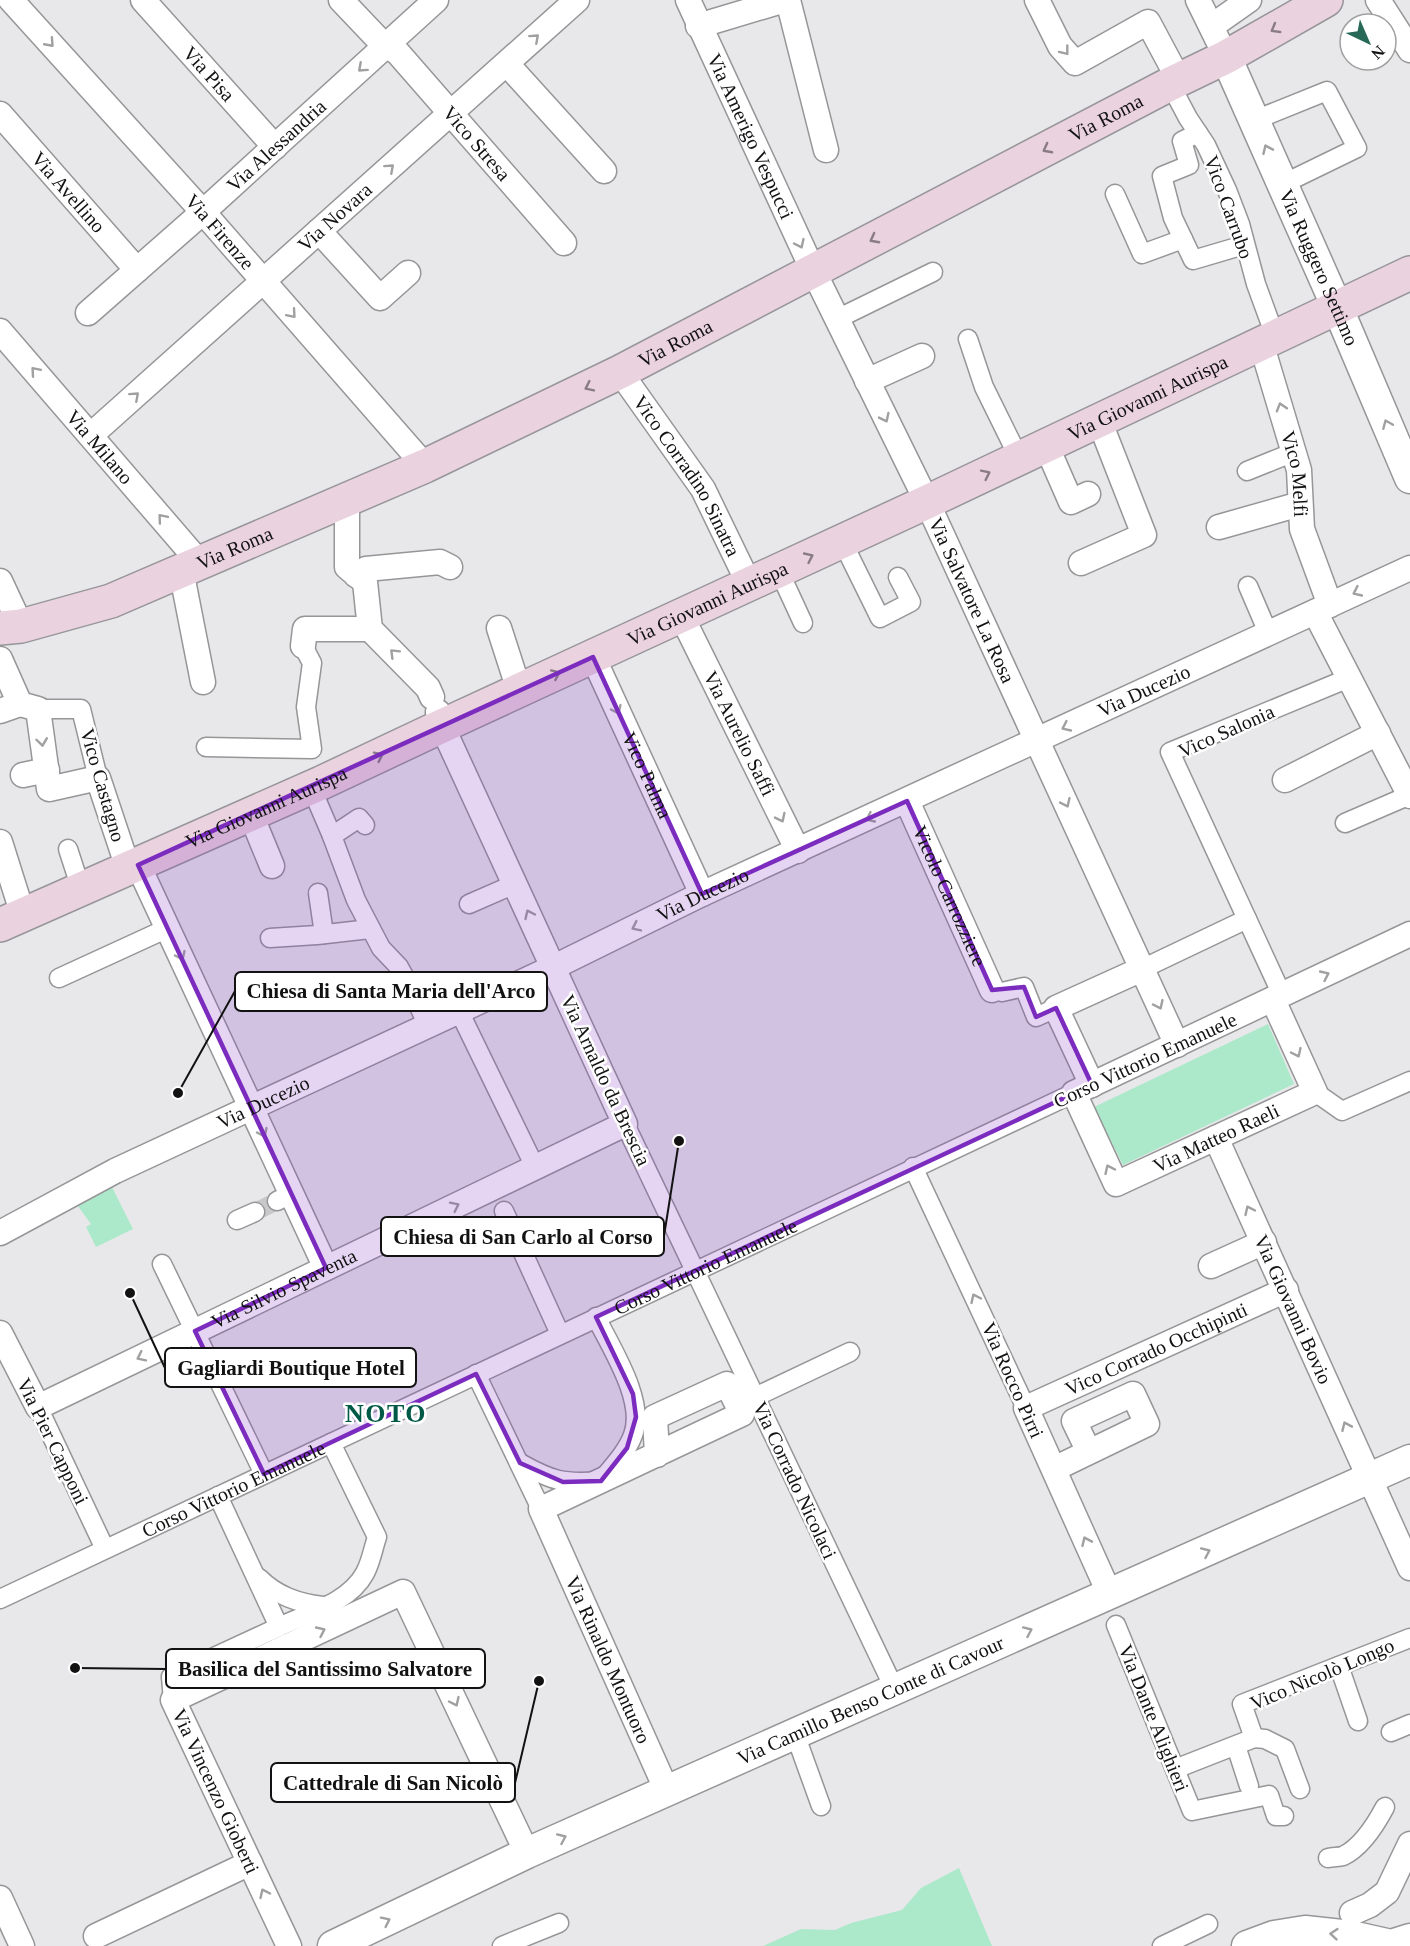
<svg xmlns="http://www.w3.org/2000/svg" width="1410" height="1946" font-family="'Times New Roman',serif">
  <rect width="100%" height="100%" fill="#e8e8ea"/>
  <path fill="#ace9cb" d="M1268 1024 1294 1084 1123 1165 1094 1107Z
    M112 1187 133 1229 96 1247 86 1227 91 1224 77 1205Z
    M959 1868 992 1946H763L801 1929 835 1930 851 1923 902 1910 921 1888Z"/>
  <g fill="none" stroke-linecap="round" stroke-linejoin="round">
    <path stroke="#c8c8ca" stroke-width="18" stroke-dasharray="18 9" stroke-linecap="butt" d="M255 1212 277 1201"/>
    <g stroke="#969698" stroke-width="21">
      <g id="pedestrian">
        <path d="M1170 84 1188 118 1206 145 1227 190 1240 224 1256 284 1275 336"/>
        <path d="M1255 120 1327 91 1357 148 1283 184"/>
        <path d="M1198 133 1182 141 1189 165 1162 176 1173 218 1193 260 1244 245"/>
        <path d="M1115 194 1142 254 1183 239"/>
        <path d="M837 319 933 272"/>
        <path d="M968 339 984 387 1019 458"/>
        <path d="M1247 471 1294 452"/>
        <path d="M842 541 880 618 911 602 898 577"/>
        <path d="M779 571 803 623"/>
        <path d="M1248 586 1269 635"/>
        <path d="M38 709H81L98 778"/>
        <path d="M206 747 312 749 306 707 312 663 303 646"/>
        <path d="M311 787 332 836 356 900 381 948 399 967 409 985 428 1026"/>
        <path d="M1345 823 1410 795"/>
        <path d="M332 836 359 818 365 825"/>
        <path d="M68 849 81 889"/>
        <path d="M318 893 324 934"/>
        <path d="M469 904 515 884"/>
        <path d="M270 938 317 935 370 929"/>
        <path d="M1142 969 1247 919"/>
        <path d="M59 978 168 928"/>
        <path d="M992 990 1002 992 1024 987 1036 1017 1056 1008"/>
        <path d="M1282 995 1170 752 1349 678"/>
        <path d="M459 1011 535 1167"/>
        <path d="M1315 1092 1342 1111 1410 1081"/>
        <path d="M625 1124 895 1690"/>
        <path d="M913 1167 1026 1408"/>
        <path d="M277 1201 291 1194"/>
        <path d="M504 1211 560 1334"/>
        <path d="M237 1220 255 1212"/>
        <path d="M162 1264 264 1474"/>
        <path d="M476 1374 541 1509"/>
        <path d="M755 1397 850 1352"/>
        <path d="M38 1407 105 1549"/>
        <path d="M520 1463C552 1481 563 1484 601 1481 612 1467 627 1452 633 1435 646 1401 611 1348 596 1317"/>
        <path d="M259 1578C277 1596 298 1603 323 1606"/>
        <path id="s1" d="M0 1599 1074 1093"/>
        <path d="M1116 1625 1192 1811 1269 1795 1276 1816H1284"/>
        <path d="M279 1627C308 1613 349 1603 365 1573 371 1562 373 1549 377 1537L331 1443"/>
        <path d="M1339 1666 1358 1721"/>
        <path d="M173 1700 171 1677 279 1627 218 1496"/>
        <path d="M1391 1732 1410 1724"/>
        <path d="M795 1734 821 1806"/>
        <path d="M1254 1738 1265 1739 1285 1749 1300 1789"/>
        <path d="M1236 1746 1249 1786"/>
        <path d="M1175 1769 1254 1738 1242 1704 1410 1638"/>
        <path d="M1328 1858C1333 1857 1339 1857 1343 1856 1362 1847 1376 1824 1385 1807"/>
        <path d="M502 1946 559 1923"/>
        <path d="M1162 1946 1208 1924"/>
      </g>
    </g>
    <g stroke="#969698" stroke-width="27">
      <g id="minor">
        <path id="s2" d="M11 0 203 212 425 466"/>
        <path id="s3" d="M143 0 275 147"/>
        <path id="s4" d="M341 0 379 40 398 53 564 243"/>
        <path id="s5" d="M688 0 809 262 927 502 1177 1045"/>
        <path d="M788 0 826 150"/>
        <path d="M1037 0 1060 46 1075 63 1148 22 1179 80"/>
        <path d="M1198 0 1226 57"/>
        <path d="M1378 0 1410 50"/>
        <path d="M698 26 785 0"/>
        <path d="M1212 26 1249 0"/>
        <path d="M507 64 604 171"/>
        <path id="s6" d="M0 114 137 270"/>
        <path d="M319 231 380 298 408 273"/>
        <path id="s7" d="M88 313 203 212 436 0"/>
        <path id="s8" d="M0 331 200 563"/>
        <path id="s9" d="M1261 343 1299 470 1302 529 1330 605"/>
        <path id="s10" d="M620 372 703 489 749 584"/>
        <path d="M867 381 922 356"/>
        <path id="s11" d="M91 435 577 0"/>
        <path d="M1046 445 1071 502 1088 494"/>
        <path d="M347 499V567L365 582 370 629 428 688 432 697"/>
        <path d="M1219 527 1300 504"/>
        <path d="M1081 563 1144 535 1099 420"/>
        <path d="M181 570 203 682"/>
        <path d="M356 575 366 569 440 562 450 567"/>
        <path d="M0 581 21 626"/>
        <path d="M1315 612 1410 796"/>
        <path id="s12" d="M681 615 798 851"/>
        <path d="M499 628 519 690"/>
        <path d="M303 646 305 629H370"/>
        <path id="s13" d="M593 657 702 894"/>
        <path d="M0 659 20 704 38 709 49 789 98 778 128 868"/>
        <path d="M0 711 20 704"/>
        <path d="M23 775 47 770"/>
        <path d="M1285 780 1378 733"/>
        <path id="s14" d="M907 801 992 990"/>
        <path d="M251 815 272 866"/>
        <path d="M0 842 23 915"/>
        <path d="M138 865 326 1268"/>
        <path d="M1273 1000 1315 1092 1116 1184 1074 1093 1410 934"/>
        <path d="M1092 1085 1056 1008 1142 969"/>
        <path id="s15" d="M1216 1138 1410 1568"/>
        <path id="s16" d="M0 1233 115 1171 554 967 702 894 1410 568"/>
        <path d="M1211 1266 1264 1242"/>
        <path id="s17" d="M0 1333 38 1407 625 1124 447 737 438 712"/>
        <path id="s18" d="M657 1455 655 1417 727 1384 742 1414 541 1509 667 1791"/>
        <path d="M1054 1469 1147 1424 1133 1394 1074 1421 1089 1452"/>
        <path id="s19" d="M1110 1595 1026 1408 1286 1290"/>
        <path d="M0 1898 22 1946"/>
        <path d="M1352 1913 1370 1905 1387 1892 1410 1844"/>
        <path d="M96 1936 250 1863"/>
        <path d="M289 1946 173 1700 403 1592 527 1853"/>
      </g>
    </g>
    <g stroke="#969698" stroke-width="33">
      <g id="tertiary">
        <path id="s20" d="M1226 57 1344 323 1410 478"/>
        <path id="s21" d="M333 1946 527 1853 1410 1460"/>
        <path d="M1247 1946 1274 1936 1305 1931 1351 1936 1391 1945 1410 1939"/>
      </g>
    </g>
    <g stroke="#969698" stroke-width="36">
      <g id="secondary">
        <path id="s22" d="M0 628 21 626 111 601 425 466 620 372 1170 84 1226 57 1326 0"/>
        <path id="s23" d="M0 925 321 783 442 726 927 502 1410 273"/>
      </g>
    </g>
    <use href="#pedestrian" stroke="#fff" stroke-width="18"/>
    <use href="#minor" stroke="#fff" stroke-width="24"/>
    <use href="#tertiary" stroke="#fff" stroke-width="30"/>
    <use href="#secondary" stroke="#ebd2df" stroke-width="33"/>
  </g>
  <defs><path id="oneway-chevron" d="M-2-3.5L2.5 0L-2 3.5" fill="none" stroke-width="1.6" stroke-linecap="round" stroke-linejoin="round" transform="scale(1.5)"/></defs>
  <g stroke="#897c83">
    <use href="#oneway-chevron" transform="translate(1275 29) rotate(150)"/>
    <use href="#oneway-chevron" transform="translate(1047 149) rotate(152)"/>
    <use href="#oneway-chevron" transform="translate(874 239) rotate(152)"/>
    <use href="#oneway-chevron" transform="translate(589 387) rotate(154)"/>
    <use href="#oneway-chevron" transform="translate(986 474) rotate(-26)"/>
    <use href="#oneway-chevron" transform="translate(809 557) rotate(-25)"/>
    <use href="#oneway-chevron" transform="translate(556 674) rotate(-24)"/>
    <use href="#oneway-chevron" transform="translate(379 756) rotate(-26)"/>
  </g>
  <g stroke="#a0a0a1">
    <use href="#oneway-chevron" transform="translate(535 38) rotate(-42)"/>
    <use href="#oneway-chevron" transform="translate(50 43) rotate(48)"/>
    <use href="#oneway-chevron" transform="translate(1065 51) rotate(52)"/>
    <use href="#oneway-chevron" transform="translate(362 68) rotate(138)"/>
    <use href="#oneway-chevron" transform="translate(1267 149) rotate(-114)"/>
    <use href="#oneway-chevron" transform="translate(390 168) rotate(-42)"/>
    <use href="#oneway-chevron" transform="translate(800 244) rotate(65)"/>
    <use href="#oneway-chevron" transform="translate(292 314) rotate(49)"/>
    <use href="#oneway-chevron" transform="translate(35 371) rotate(-131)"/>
    <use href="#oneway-chevron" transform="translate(135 396) rotate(-42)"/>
    <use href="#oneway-chevron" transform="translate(1281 407) rotate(-107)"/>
    <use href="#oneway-chevron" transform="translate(885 418) rotate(64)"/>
    <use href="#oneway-chevron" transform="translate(1387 424) rotate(-113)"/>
    <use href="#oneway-chevron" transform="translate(162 518) rotate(-130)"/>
    <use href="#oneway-chevron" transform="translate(1357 592) rotate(155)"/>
    <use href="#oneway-chevron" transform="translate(394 653) rotate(-135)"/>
    <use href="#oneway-chevron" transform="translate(617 710) rotate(65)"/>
    <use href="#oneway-chevron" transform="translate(1066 727) rotate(155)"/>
    <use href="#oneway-chevron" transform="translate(42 742) rotate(82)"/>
    <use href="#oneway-chevron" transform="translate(1066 803) rotate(65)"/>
    <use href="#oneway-chevron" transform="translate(781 818) rotate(64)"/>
    <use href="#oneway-chevron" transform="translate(870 818) rotate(155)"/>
    <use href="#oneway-chevron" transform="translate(529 914) rotate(-115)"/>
    <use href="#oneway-chevron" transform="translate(636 927) rotate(154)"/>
    <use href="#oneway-chevron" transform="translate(181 956) rotate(65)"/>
    <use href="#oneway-chevron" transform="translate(1325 975) rotate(-25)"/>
    <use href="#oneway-chevron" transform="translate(1159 1005) rotate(65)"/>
    <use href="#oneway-chevron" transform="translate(1297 1053) rotate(65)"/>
    <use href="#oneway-chevron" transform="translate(263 1133) rotate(65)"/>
    <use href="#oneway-chevron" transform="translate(1109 1169) rotate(-115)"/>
    <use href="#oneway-chevron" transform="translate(455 1206) rotate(-26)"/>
    <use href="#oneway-chevron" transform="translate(1249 1210) rotate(-115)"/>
    <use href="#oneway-chevron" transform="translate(975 1298) rotate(-115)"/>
    <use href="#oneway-chevron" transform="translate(141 1357) rotate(154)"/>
    <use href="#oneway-chevron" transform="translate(1346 1426) rotate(-114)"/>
    <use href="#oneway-chevron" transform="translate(1086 1541) rotate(-114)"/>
    <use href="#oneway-chevron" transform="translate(1206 1552) rotate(-24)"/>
    <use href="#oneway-chevron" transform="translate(321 1631) rotate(-25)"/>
    <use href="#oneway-chevron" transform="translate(1028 1631) rotate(-24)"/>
    <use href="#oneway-chevron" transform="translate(455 1702) rotate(65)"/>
    <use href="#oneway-chevron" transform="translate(562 1838) rotate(-24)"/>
    <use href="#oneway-chevron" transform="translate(264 1893) rotate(-115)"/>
    <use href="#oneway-chevron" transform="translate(386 1921) rotate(-26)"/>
    <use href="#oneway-chevron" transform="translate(1334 1934) rotate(-175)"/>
  </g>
  <path fill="#7b2cbf" fill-opacity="0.2" stroke="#7b2cbf" stroke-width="4.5" stroke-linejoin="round" d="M593 657 702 894 907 801 992 990 1024 987 1036 1017 1056 1008 1092 1085 596 1317 633 1394 636 1417 627 1448 601 1481 563 1482 520 1463 476 1374 264 1474 195 1331 326 1268 138 865Z"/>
  <g text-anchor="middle" stroke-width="5" stroke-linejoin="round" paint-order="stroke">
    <g font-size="20" fill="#121213" stroke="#fff">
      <text dy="7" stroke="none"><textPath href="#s3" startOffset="99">Via Pisa</textPath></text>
      <text dy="7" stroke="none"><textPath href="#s22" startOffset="1221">Via Roma</textPath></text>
      <text dy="7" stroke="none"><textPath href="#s5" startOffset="150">Via Amerigo Vespucci</textPath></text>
      <text dy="7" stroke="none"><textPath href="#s4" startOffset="198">Vico Stresa</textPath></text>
      <text dy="7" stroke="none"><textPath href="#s7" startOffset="252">Via Alessandria</textPath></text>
      <text dy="7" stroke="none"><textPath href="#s6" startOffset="104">Via Avellino</textPath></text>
      <text transform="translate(1229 207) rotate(70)" y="7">Vico Carrubo</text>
      <text dy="7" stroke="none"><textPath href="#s11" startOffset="327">Via Novara</textPath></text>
      <text dy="7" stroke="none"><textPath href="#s2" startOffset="312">Via Firenze</textPath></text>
      <text dy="7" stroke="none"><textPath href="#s20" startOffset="230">Via Ruggero Settimo</textPath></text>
      <text dy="7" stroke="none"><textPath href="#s22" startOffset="735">Via Roma</textPath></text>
      <text dy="7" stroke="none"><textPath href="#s23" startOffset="1263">Via Giovanni Aurispa</textPath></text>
      <text dy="7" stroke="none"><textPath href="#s8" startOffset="153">Via Milano</textPath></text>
      <text dy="7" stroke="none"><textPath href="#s9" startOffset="136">Vico Melfi</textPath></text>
      <text dy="7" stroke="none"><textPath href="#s10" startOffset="124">Vico Corradino Sinatra</textPath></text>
      <text dy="7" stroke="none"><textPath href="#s22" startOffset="249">Via Roma</textPath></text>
      <text dy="7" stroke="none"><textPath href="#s5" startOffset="664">Via Salvatore La Rosa</textPath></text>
      <text dy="7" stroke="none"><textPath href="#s23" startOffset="777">Via Giovanni Aurispa</textPath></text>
      <text dy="7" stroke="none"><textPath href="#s16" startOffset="1266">Via Ducezio</textPath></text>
      <text transform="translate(1226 731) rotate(-24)" y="7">Vico Salonia</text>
      <text dy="7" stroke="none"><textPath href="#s12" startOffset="132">Via Aurelio Saffi</textPath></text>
      <text dy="7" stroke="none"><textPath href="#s13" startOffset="130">Vico Palma</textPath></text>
      <text transform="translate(103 785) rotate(74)" y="7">Vico Castagno</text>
      <text dy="7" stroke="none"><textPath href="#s23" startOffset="291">Via Giovanni Aurispa</textPath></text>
      <text dy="7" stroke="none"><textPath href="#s16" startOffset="780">Via Ducezio</textPath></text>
      <text dy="7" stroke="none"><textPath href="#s14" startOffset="104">Vicolo Carrozziere</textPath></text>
      <text transform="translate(1145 1060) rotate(-25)" y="7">Corso Vittorio Emanuele</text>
      <text transform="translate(606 1080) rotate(65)" y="7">Via Arnaldo da Brescia</text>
      <text dy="7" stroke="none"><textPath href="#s16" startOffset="294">Via Ducezio</textPath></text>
      <text transform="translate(1216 1138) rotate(-25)" y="7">Via Matteo Raeli</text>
      <text dy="7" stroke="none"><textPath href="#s1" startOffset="780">Corso Vittorio Emanuele</textPath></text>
      <text dy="7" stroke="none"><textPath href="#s17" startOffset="356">Via Silvio Spaventa</textPath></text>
      <text dy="7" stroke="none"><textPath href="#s15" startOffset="188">Via Giovanni Bovio</textPath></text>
      <text dy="7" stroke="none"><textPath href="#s19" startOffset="348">Vico Corrado Occhipinti</textPath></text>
      <text transform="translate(1013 1380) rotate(66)" y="7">Via Rocco Pirri</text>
      <text transform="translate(53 1441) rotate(64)" y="7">Via Pier Capponi</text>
      <text transform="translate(795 1480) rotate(65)" y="7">Via Corrado Nicolaci</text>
      <text dy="7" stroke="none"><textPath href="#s1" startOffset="258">Corso Vittorio Emanuele</textPath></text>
      <text dy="7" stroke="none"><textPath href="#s18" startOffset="538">Via Rinaldo Montuoro</textPath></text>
      <text transform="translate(1322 1674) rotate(-23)" y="7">Vico Nicolò Longo</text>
      <text dy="7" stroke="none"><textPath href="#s21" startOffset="591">Via Camillo Benso Conte di Cavour</textPath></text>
      <text transform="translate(1154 1718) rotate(68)" y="7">Via Dante Alighieri</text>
      <text transform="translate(216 1791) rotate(65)" y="7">Via Vincenzo Gioberti</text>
    </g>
    <g font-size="26" font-weight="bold" letter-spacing="1.5" fill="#005947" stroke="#fff">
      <text x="386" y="1422">NOTO</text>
    </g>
  </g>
  <path fill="none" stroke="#121213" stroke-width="2" d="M178 1093L235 991M679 1141L664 1236M130 1293L165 1368M75 1668L166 1669M539 1681L515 1783"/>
  <g fill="#121213" stroke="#fff" stroke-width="2">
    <circle cx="178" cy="1093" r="6"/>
    <circle cx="679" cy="1141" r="6"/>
    <circle cx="130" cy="1293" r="6"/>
    <circle cx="75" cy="1668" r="6"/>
    <circle cx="539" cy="1681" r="6"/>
  </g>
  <g fill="#fff" stroke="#121213" stroke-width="2">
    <rect x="235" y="972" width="312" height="39" rx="6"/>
    <rect x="381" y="1217" width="283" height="39" rx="6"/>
    <rect x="165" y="1348" width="251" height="39" rx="6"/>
    <rect x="166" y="1649" width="319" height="39" rx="6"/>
    <rect x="271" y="1763" width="244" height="39" rx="6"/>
  </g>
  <g font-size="21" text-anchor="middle" font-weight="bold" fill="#121213">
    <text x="391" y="998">Chiesa di Santa Maria dell'Arco</text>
    <text x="523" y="1244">Chiesa di San Carlo al Corso</text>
    <text x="291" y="1375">Gagliardi Boutique Hotel</text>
    <text x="325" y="1676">Basilica del Santissimo Salvatore</text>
    <text x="393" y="1790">Cattedrale di San Nicolò</text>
  </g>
  <g transform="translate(1368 42) rotate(136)"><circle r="28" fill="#ffffff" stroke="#a0a0a1" stroke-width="1.5"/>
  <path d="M0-4.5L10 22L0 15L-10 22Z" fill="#276857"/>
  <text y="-9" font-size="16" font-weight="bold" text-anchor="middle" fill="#121213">N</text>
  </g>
</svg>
